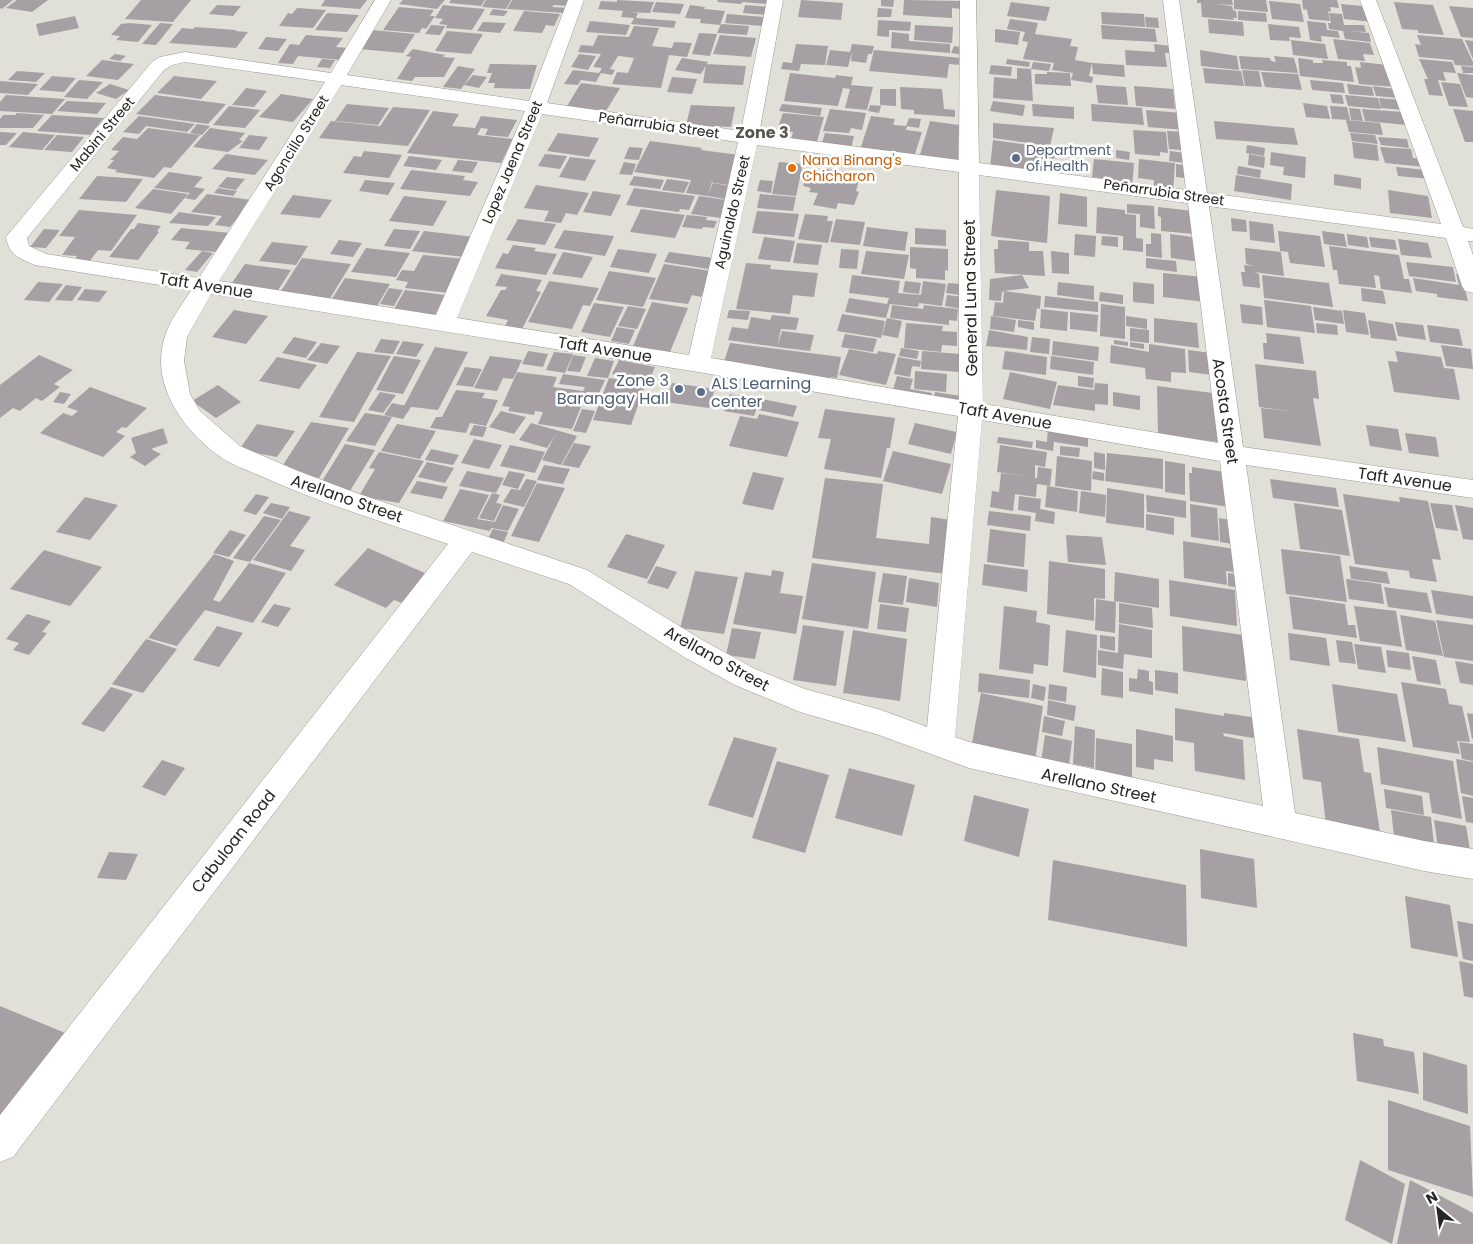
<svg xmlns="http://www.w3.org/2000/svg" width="1473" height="1244" font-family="Poppins,sans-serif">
  <rect width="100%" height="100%" fill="#e1e0d8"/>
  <path fill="#a69fa3" d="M0 0H13L2 9 0 8Z
    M17 0H48L32 12 6 8Z
    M141 0H191L173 22 125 19Z
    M325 0H367L360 9 321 6Z
    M403 0H445L437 9 399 4Z
    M451 0H485L481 6 449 3Z
    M486 0H511L506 9 482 7Z
    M512 0H570L567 6 554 5 552 7 568 8 565 13 507 9Z
    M617 0 654 2 650 13 626 12 638 13 636 18 676 21 674 28 631 24 634 18 621 17 623 11 598 9 601 1 617 2Z
    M718 0H768L767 4 742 2 741 4 717 2Z
    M801 0 843 3 841 20 798 17Z
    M881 0H894L893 7 881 6Z
    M904 0 961 1V9L952 8V18L903 15Z
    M1197 0H1232L1233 5 1214 4 1232 6 1233 10 1236 11 1237 18H1233L1234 20 1202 17 1201 3H1197Z
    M1234 0H1266L1268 12 1234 9Z
    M1302 0H1337L1339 8 1330 7 1331 12 1328 11 1330 21 1309 19 1307 10 1303 9Z
    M1269 1 1300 4 1304 22 1272 19Z
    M656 2 684 4 680 14 652 12Z
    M1011 2 1050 7 1046 21 1007 16Z
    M1394 2 1433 5 1444 35 1418 33V30L1402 29Z
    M1341 4 1363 6 1373 22 1344 19Z
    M217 5 241 6 233 16 209 14Z
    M443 5 451 6 485 9 472 30 446 28 447 25 439 24 443 19 435 18Z
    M690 5 705 7 704 9 725 11 720 25 700 23 701 19 685 18Z
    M745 5 770 7 768 15 743 13Z
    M1449 6 1473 8V38L1461 37Z
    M399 7 434 10 430 16H435L426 29 422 28 419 33 383 30Z
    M297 8 326 10 313 28 279 26 288 13 292 14Z
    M878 8 892 9 891 17H877Z
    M493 9 508 11 504 16 489 15Z
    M524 11 560 14 554 26 546 25 542 33 513 31Z
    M1238 11 1266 13 1267 22 1238 20Z
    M1101 12 1144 14 1145 27 1102 24Z
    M327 13 359 15 347 32 315 30Z
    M1329 13 1342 14 1344 25H1364L1366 32 1347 31 1369 33 1371 42 1345 39 1343 31 1329 29 1328 23H1331Z
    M727 14 765 17 763 26 725 23Z
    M75 16 79 28 39 36 36 24Z
    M1145 17 1158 18 1159 28 1146 27Z
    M1010 19 1038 23 1035 34 1072 39 1070 46 1078 47 1075 60 1092 63 1089 76 1093 77 1092 83 1071 80 1073 73 1052 70 1054 63 1023 59 1028 42 1022 41 1025 32 1007 29Z
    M1208 19 1243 22 1244 36 1209 33Z
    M878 20 911 22 910 31 889 30V37L877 36Z
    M590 21 630 25 626 35 586 32Z
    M1307 21 1326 23 1327 30 1338 31 1340 38 1321 36 1322 42 1310 40Z
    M483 22 506 23 500 33 477 31Z
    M160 23 173 24 156 45 142 44Z
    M121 24 130 23 152 25 138 42 116 40 120 36 111 35Z
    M721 24 749 26 747 35 717 33Z
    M1268 24 1299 27 1301 38 1289 37 1290 41 1270 40Z
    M431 25 445 26 440 35 425 34Z
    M915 25 953 27 952 43 914 40Z
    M1101 25 1155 29 1157 42 1102 39Z
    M634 26 659 28 652 46 672 48 674 42 692 43 687 57 669 55 661 88 612 84 617 72 628 73 634 58 604 54 618 56 610 69 615 70 612 75 601 73 596 82 581 80 578 85 564 84 573 70 599 73 602 68 593 67 601 54 578 52 581 45 593 46 598 35 629 37Z
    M195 27 236 30 235 31 248 32 236 48 169 43 182 28 193 29Z
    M995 29 1020 32 1018 45 995 42Z
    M372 30 415 34 403 53 359 49Z
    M447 31 483 34 471 54 435 51Z
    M892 32 909 34V41L950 44V53L891 48Z
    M699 33 717 34 710 56 692 54Z
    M306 35 343 38 336 47 349 48 341 60 298 56 293 64 278 63 290 44 299 45Z
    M720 35 756 38 751 57 713 54Z
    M1417 35 1462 39 1473 62V66L1455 65 1453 60 1419 57 1415 44 1421 45Z
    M266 37 287 39 278 51 258 49Z
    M1333 39 1370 43 1374 55 1363 54 1365 61 1338 59Z
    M1291 40 1325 44 1328 59 1293 55Z
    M1465 40 1473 41V59Z
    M796 44 828 46 825 65 801 64 799 71 781 69 783 62 792 63Z
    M852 44 874 46 872 54H868L866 63 851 61 852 52 848 67 826 65 830 50 850 52Z
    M1154 44 1172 46 1173 53H1165L1167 67 1126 65 1125 50 1155 52Z
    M954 46 966 48 963 55 951 53Z
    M413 49 445 55 443 57 455 58 444 77H415L412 81 397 79 411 57 406 56Z
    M874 50 962 58 961 65 949 64 947 78 869 71Z
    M1200 50 1237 56 1239 70 1201 66Z
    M115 54 126 56 120 61 109 59Z
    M579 54 596 56 588 70 571 67Z
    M1239 56 1270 58 1271 61 1276 62 1274 56 1294 58 1298 73 1241 69Z
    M682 58 708 62 701 74 675 70Z
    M1298 58 1313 60V63H1323L1322 60 1347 62V66H1351L1354 82 1300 76Z
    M322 59 335 60 330 68 317 67Z
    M1007 59 1030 62 1029 67 1006 64Z
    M1419 59 1452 62 1456 73 1443 72 1446 81 1438 80 1443 96 1429 95 1424 79H1428Z
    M102 60 134 64 118 80 86 76Z
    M1033 62 1051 64 1049 71 1031 69Z
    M1360 62 1388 65 1395 87 1359 84 1355 67 1361 68Z
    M1092 63 1124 65 1125 77 1093 74Z
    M490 64H502L537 65 530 89 494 88 495 83H488L492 73H487Z
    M706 64 746 66 743 85 703 83Z
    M991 65 1012 67 1011 76 989 74Z
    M458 66 475 69 461 89 443 87Z
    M1461 66 1473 67V73H1463Z
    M1017 68 1031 69 1033 101 993 98 994 77 1017 79Z
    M1203 68 1241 71 1244 86 1205 83Z
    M1242 70 1259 71 1262 87 1245 86Z
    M17 71 45 73 36 82 8 80Z
    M1047 72 1070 73 1071 86 1035 84V74H1047Z
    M1261 72 1298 74 1302 90 1265 87Z
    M790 73 835 78 836 75 853 77 851 85 873 87 867 110 845 108 850 89 843 88 838 106 784 101Z
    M1457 73 1473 75V98L1466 97Z
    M473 75 487 77 479 88 464 85Z
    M52 76 76 78 64 92 39 90Z
    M174 76 217 81 201 99 157 93Z
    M672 77 697 79 692 94 667 92Z
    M79 80 103 82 87 99 64 97Z
    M1310 80 1343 83 1345 93 1312 90Z
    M0 81 38 84 28 95 0 93Z
    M1441 82 1460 84 1468 107 1449 106Z
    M581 83 620 88 606 111 567 106Z
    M110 84 129 90 116 99 96 93Z
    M1347 84 1372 87 1374 96 1349 94Z
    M1096 85 1126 87 1128 105 1098 103Z
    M1134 86 1173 89 1175 109 1136 106Z
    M1373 86 1395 89 1398 98 1376 96Z
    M900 87 942 89 944 109 955 110V117L914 114V110L901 109Z
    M246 88 267 91 254 107 232 105Z
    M880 89H896V106L880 105Z
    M281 94 313 99 293 122 259 117Z
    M1330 94 1342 95 1344 104 1332 103Z
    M6 95 65 99 52 114 0 111V102Z
    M155 95 226 104 208 124 136 114Z
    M1345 95 1378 98 1381 109 1348 106Z
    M1379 98 1401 100 1404 110 1381 108Z
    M67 101 106 103 97 114 57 111Z
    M993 101 1025 105 1023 116 990 111Z
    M1303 103 1327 106 1330 119 1306 117Z
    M347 104 389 108 378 125 335 121Z
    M782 104 822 108 820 116 779 111Z
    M1032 104 1074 107V119L1033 116Z
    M1091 104 1142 108 1144 125 1092 121Z
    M691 105 735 107 731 127 686 125Z
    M870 105 881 106 879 113 868 111Z
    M229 106 260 110 245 128 213 125Z
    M1330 106 1347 107 1350 120 1332 119Z
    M393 107 430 110 408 146 319 138 331 121 380 126Z
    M1349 108 1360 109 1363 121 1351 120Z
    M830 109 866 113 862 130 851 128 849 133 823 131Z
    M1362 109 1403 112 1407 125 1365 121Z
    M1453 109 1473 111V142H1465Z
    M1146 110 1182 113 1185 130 1148 127Z
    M433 111 459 114 452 126 475 128 481 116 517 120 508 137 485 135 488 129 481 128 477 135 513 139 501 163 407 153Z
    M17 113 44 115 33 128H0V119L3 115H15Z
    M783 113 824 117 816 145 790 143 793 132 777 130Z
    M52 115 104 118 90 135 37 131Z
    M139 116 154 118 195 124 187 132 146 126 139 134 123 132Z
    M871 116 895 119 893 125 907 126 906 130 922 132 914 157 860 150Z
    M909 118 921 119 919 128 906 126Z
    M1346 120 1380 123 1383 135 1349 132Z
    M930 121 959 125 958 164 919 158Z
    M1214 121 1294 128 1298 145 1216 139Z
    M993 123 1054 128 1050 146 993 138Z
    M197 124 210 126 202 135 190 133Z
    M148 128 200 135 171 168 164 167 154 178 115 172 117 170 107 168 114 160H110L119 151 111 150 123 137 137 139Z
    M210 128 245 133 239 140 243 141 228 152 193 147Z
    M1133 130 1166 132 1168 153 1160 152V156L1135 154Z
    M1167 131 1190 132 1192 151 1169 149Z
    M0 132 17 133 6 145H0Z
    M23 132 55 135 42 150 9 147Z
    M558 133 599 138 589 157 547 151Z
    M825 133 854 136 851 149 821 146Z
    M1350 133 1375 135 1378 144 1352 141Z
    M57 135 84 137 72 152 44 150Z
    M249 135 268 137 259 150 239 148Z
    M1378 137 1407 139 1409 148 1381 145Z
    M993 140 1056 149 1051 176 990 167Z
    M650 141 702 148 701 150 739 155 728 185 709 182 712 183 707 196 686 193 691 180 634 172Z
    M1352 142 1377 145 1379 161 1354 158Z
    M1247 145 1265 148 1264 156 1246 153Z
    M629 147 643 148 639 160 624 159Z
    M1380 147 1411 149 1413 158 1422 159 1425 167 1385 163Z
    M1116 150 1130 152 1129 160 1116 158Z
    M364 151 402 155 389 178 343 173 354 156 361 157Z
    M1170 151 1193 154V164L1169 161Z
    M1271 152 1306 157 1305 178 1283 175 1284 167 1270 165Z
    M226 154 268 160 255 175 212 169Z
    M545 154 567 156 560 169 538 166Z
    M1249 154 1265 157 1264 168 1248 165Z
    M409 156 442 160 436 170 403 166Z
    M570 157 596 160 585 181 559 177Z
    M1094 159 1134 163 1132 187 1115 184V180L1092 177Z
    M1139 159 1175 163 1173 192 1154 189V180L1138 178Z
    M458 160 478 162 472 173 452 171Z
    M624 162 636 164 632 175 619 174Z
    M779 162 803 164 796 196 772 194Z
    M1176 164 1195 167 1194 179 1176 177Z
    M1238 166 1261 170 1260 178 1237 174Z
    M1396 167 1427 170 1430 179 1398 176Z
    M826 169 847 172 846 175 860 177 856 191 859 192 854 205 838 203 836 209 813 205 818 193 809 192 811 188 803 186 809 170 824 172Z
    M411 170 465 176 463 180 478 182 470 196 400 189Z
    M169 172 203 177 194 187 205 189 195 200 185 198 190 193 154 188Z
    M1334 174 1361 178V189L1334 185Z
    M1236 175 1292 184 1291 200 1234 191Z
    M97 176 143 179 126 202 79 199Z
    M634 176 664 180 660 189 629 185Z
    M227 177 245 179 236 190 218 187Z
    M667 179 689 182 684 193 662 190Z
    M365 180 395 183 388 195 359 191Z
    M760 180 773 181 771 193 757 191Z
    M713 183 730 186 725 199 707 196Z
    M536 185 589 193 577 215 566 213 561 223 544 221 549 211 524 208Z
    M218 188 237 191 233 196 214 193Z
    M634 188 680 194 695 196 689 210 680 209 679 212 626 205Z
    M153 189 188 194 171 214 135 208Z
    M996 190 1050 196 1047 243 991 236Z
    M1388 190 1428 196 1432 218 1390 213Z
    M593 191 621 195 611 216 583 212Z
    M1060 193 1087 197V227L1058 224Z
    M207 194 252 200 230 227 215 225 222 216 191 212Z
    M760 194 796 197 793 211 757 208Z
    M293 195 332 200 320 218 280 214Z
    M404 196 447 201 433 226 389 221Z
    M699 196 727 200 721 218 691 214Z
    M1127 204 1154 206 1155 229 1140 227V214L1127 213Z
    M1097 207 1125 210V214L1136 215V238L1143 239V252L1123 250V236L1096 233Z
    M1158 207 1202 212 1194 234 1161 231V217L1158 216Z
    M641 209 685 215 675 238 630 232Z
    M79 210 137 215 111 251 98 250 90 261 75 259 77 256 62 255 75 237 59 236Z
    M757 211 799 214 794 237 752 233Z
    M179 212 200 215 216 217 208 226 169 223Z
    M805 214 828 216 827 221H833L828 243 798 239Z
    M687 215 707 217 706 220 717 221 714 228 703 227 702 229 682 227Z
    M1231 218 1246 220 1247 232 1232 231Z
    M518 219 556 224 545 245 506 240Z
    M836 219 865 222 860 245 830 242Z
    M1249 221 1273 224 1275 243 1250 240Z
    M138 223 161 226 157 231 159 232 138 260 109 257 131 229H134Z
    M867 227 908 232 905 251 863 246Z
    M181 228 230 233 216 252 185 249 190 242 171 240Z
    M915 228 946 230V246L915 244Z
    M44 229 60 230 46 248 30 247Z
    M394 229 420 231 410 249 384 246Z
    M564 230 614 236 605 256 554 248Z
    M424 231 474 237 464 257 412 251Z
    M1278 231 1320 236 1325 267 1290 263 1288 252 1280 251Z
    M1322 231 1344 234 1347 247 1324 244Z
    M1151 233 1161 234 1162 258 1146 256V244H1151Z
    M1075 234 1096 236 1095 257 1074 255Z
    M1170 234 1207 239 1208 263 1171 258Z
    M1347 234 1367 237 1369 248 1348 245Z
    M1102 236 1118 237V247L1101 245Z
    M764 237 795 241 790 262 758 259Z
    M1369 237 1395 240 1397 250 1371 247Z
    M1398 239 1428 243 1432 258 1401 255Z
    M339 240 362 243 353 257 330 254Z
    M998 240 1029 242V251H1043L1045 276 995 273 994 249H998Z
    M272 242 308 246 296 265 259 261Z
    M797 243 822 245 818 265 793 263Z
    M513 245 536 248 534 251 557 254 546 275 495 268 503 253 508 254Z
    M1329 246 1399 255 1404 279H1409L1412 293 1381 289 1379 276 1374 275 1376 288 1339 284 1337 270H1333Z
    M910 247 948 249V271L945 270V280L916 278V269L910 268Z
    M366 248 410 253 396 277 351 272Z
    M1245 248 1281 252 1284 276 1254 272 1259 274 1260 288 1243 286 1241 272H1245L1244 265 1254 266 1246 264Z
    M618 249 657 254 649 273 610 267Z
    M841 249 859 250 857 269 839 268Z
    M202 251 213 253 197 272 185 270Z
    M866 251 909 255 904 279 861 274Z
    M1051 251 1069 253V274L1052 273Z
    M563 252 593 257 582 278 552 274Z
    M669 252 713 258 708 269 664 262Z
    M423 255 466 259 449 293 405 288 408 282 396 280 402 270 414 271Z
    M302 258 351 264 329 300 279 294Z
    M1146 258 1176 261 1177 272 1146 268Z
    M1406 262 1453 267 1456 282 1409 276Z
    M746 263 771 265 770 269 818 273 814 297 793 295 790 314 736 309Z
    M245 264 291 270 277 292 229 287Z
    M664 264 711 271 701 297 692 295 688 304 649 299Z
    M609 271 656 278 643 307 596 300Z
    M1163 273 1204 277 1205 302 1163 297Z
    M501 274 542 280 536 291 541 292 521 331 504 328 508 320 486 316 501 290H505L507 287 495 286Z
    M1456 274 1469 276 1464 286 1468 301 1437 297V294L1416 291 1413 278 1459 285Z
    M852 275 900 281 898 293 921 295 923 281 946 284 942 306 919 303 918 307 890 304 886 318 845 312 849 298 887 304 889 298 849 293Z
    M1022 275 1029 288 1004 291 1041 296 1040 309 1037 308 1035 321 993 316 995 302 1003 303 1004 291 1002 292 1001 301 989 300 990 279Z
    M1262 275 1329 283 1333 307 1264 298Z
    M345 278 390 284 376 308 330 302Z
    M549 281 599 288 590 306 583 305 572 329 528 322Z
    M905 281 921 283 919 294 903 292Z
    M38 282 63 284 49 302 24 300Z
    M1058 282 1094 286V300L1057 295Z
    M1133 282 1154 284V304L1133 302Z
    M948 283 961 284 960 295 946 293Z
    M66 285 82 287 72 301 55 300Z
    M389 288 403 290 394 306 380 304Z
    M1361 288 1383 291 1386 304 1362 301Z
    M85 289 107 291 99 302 77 300Z
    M405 290 445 295 435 315 393 311Z
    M1100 292 1123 295V304L1099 301Z
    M947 295 963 297 962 309 945 306Z
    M1045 296 1098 302V312L1044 307Z
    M1264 300 1311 306 1315 333 1267 327Z
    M652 302 688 308 670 352 633 346Z
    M594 303 624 307 610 337 581 332Z
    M1101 304 1125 307V339L1100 336Z
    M1240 304 1262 307 1263 325 1242 323Z
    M892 305 923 309 924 305 958 309 957 321 949 320V325L890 318Z
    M628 306 646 309 637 329 618 326Z
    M1313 307 1342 311 1344 324 1315 320Z
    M1041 309 1068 312 1067 331 1040 328Z
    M234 310 268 316 246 344 212 337Z
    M729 310 750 311 748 320 727 318Z
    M1343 310 1365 313 1369 335 1346 332Z
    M1070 312 1098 315 1097 332 1070 329Z
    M842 314 885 321 881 338 837 331Z
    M772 315 799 318 796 330 781 329 777 347 728 340 732 327 748 329 751 317 770 320Z
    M991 316 1016 320 1014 332 990 329Z
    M1126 316 1147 319V329L1126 326Z
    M887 318 902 321 898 338 882 335Z
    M1154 318 1197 323 1199 348 1154 342Z
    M1018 320 1034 322V330L1018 327Z
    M1368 320 1393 324 1397 341 1371 338Z
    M1395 322 1423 325 1426 340 1398 336Z
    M906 323 943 326 942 331 957 332V346L942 345 941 352 904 348Z
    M1316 323 1337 325 1338 335 1317 333Z
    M1427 325 1459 329 1463 346 1430 342Z
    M617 327 635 330 629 344 611 341Z
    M1130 328 1149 330V343L1130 341Z
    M989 330 1028 337 1027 350 986 346Z
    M782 331 814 335 810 351 777 347Z
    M1266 333 1300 337 1304 364 1264 359 1263 343H1267Z
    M845 334 877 339 873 352 841 347Z
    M294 337 317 342 306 358 282 353Z
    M1032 337 1050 339 1049 354 1030 352Z
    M381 339 400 341 393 354 374 352Z
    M1114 340 1128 342V346L1114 344Z
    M403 341 424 344 416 357 396 354Z
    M1053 341 1099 347 1098 361 1052 355Z
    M1130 342 1144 344V349L1130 347Z
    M321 343 340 346 327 364 307 360Z
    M730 343 841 357 837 378 830 377 829 381 723 365Z
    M1149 344 1185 349 1186 373 1171 372V382L1146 379 1145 368 1110 363 1111 345 1149 352Z
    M1441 345 1471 349 1473 369 1446 366Z
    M435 347 468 352 438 410 404 406Z
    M901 348 919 351 917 359 899 356Z
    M849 349 877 354 878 351 896 354 886 385 839 375Z
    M1188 350 1219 354 1220 376 1189 372Z
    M528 351 548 354 543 367 522 364Z
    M922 351 960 354 959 372 921 369Z
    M1005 351 1047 357 1046 375 1002 369Z
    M1395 351 1441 357 1444 368 1454 369 1460 400 1394 392 1388 361 1398 362Z
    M357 352 391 356 354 422 319 417Z
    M554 352 573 354 565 373 546 370Z
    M39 355 73 370 54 384 60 387 42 401 36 398 20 411 13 408 0 418V385Z
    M573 355 586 357 580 372 567 371Z
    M394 356 421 360 403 394 376 390Z
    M490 356 522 360 513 379 503 378 497 391 474 388Z
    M1051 356 1094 362 1093 375 1050 369Z
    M277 357 317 365 299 389 259 381Z
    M898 357 921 361 920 367 912 366 910 377 894 374Z
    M595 358 614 361 608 378 587 376Z
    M619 360 655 367 649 381 612 374Z
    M1255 364 1316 371 1319 399 1313 398 1321 446 1264 438 1261 408 1294 412 1259 407Z
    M465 367 482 369 473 387 456 385Z
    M915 371 947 374 946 392 914 389Z
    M517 372 557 377 553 387 583 391 585 387 559 384 563 374 605 380 599 393 587 392 572 429 538 424 543 412 535 411 534 415 508 411 510 407 502 406Z
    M1010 372 1057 382 1050 409 1003 399Z
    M897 376 913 379 910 389 932 393 930 401 892 394Z
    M1078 376 1094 378 1093 388 1078 386Z
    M609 378 646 383 631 425 593 420Z
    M672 383 715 389 709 408 665 402Z
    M1095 383 1108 384V405L1095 404V411L1053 405 1058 385 1094 390Z
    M218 385 241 402 216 418 192 401Z
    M1157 386 1221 394 1225 443 1158 434Z
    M90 387 147 408 126 428 122 427 116 432 125 436 103 457 40 433 63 413 72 416 78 411 67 407Z
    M456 390 485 393 482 398 498 400 486 426 470 423 466 433 430 428 436 417H442Z
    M60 392 71 394 64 404 53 402Z
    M380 392 396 395 383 413 368 410Z
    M935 392 961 396 959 406 933 402Z
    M1113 392 1140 396V410L1113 406Z
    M730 394 760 399 754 416 724 411Z
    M762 399 797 406 793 417 758 410Z
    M392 403 411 407 403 419 384 415Z
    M582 409 595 411 586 433 573 431Z
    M825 409 895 418 890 448H887L881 478 824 469 831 439 818 438Z
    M501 411 526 417 514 434 489 427Z
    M365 413 392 417 375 446 346 441Z
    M759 414 799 422 787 457 729 446 740 416 757 419Z
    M311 422 349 428 319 478 279 471Z
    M531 423 577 436 561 465 542 460 556 434 547 448 519 440Z
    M915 423 957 432 951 454 908 444Z
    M257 424 295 431 277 457 239 450Z
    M397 424 436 431 420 459 381 451Z
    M474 425 487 427 483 437 469 435Z
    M1366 425 1398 429 1402 451 1370 446Z
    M1048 427 1088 432V447L1054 442 1053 451 1036 448V440L1047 442Z
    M163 428 168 443 151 449 161 454 145 466 130 457 136 453 131 438Z
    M1405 433 1436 437 1439 457 1409 453Z
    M998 437 1033 442 1032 448 997 443Z
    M474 439 502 445 489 469 461 463Z
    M574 443 591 446 579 468 562 465Z
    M345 444 375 450 350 491 319 486Z
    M510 445 545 452 535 473 500 466Z
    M1000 445 1047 452 1045 467 1035 465V478H1037L1038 467 1052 469 1050 486 1037 484 1036 497 1015 494 1013 511 990 507 992 491 999 492 1001 473 1032 477 997 472Z
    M1060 446 1080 448 1079 457 1060 455Z
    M431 449 459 455 453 465 425 460Z
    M893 451 951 464 942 494 883 481Z
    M379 452 424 461 399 503 359 496 375 469 369 468Z
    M1094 452 1105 454V470L1094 468Z
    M1107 453 1163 459V489L1105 481Z
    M1057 456 1092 461 1091 491 1055 486Z
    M1165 461 1185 464V495L1165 492Z
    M427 462 454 468 445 483 418 477Z
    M544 465 570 469 563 484 537 480Z
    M1192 467 1232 473 1236 508 1190 501 1189 473H1192Z
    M467 471 504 478 496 493 459 486Z
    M509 471 525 474 518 489 502 485Z
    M1093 471 1104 473V481L1092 479Z
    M753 472 784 478 773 510 742 504Z
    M825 478 883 484 876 538 929 544 931 517 951 520 947 574 812 558Z
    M526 479 537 481 524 507 503 502 511 489 520 490Z
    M1270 479 1336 488 1339 507 1273 498Z
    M417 481 448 487 442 499 410 493Z
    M537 483 565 488 539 542 511 536Z
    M1047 486 1078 491 1077 512 1045 507Z
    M1107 488 1144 494V528L1106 523Z
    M460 489 489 495 477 519 495 522 503 505 519 509 508 531 491 528 490 531 443 521Z
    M1081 491 1106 495 1105 517 1079 513Z
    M492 493 500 495 496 503 502 504 494 521 479 518Z
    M256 494 269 497 256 515 243 511Z
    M1343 494 1400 502 1399 497 1428 501 1441 560 1432 559 1437 582 1410 578 1409 571 1355 564Z
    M1146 495 1186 501V518L1147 512Z
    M1019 496 1041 499 1040 509 1055 512 1054 524 1035 521 1036 513 1018 510Z
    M85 497 118 505 90 540 56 532Z
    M271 503 290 507 282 519 263 513Z
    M1294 503 1342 510 1350 556 1300 549Z
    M1430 503 1452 505 1458 531 1436 528Z
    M1190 504 1217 508 1219 541 1191 537Z
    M1455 505 1473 508V540L1463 539Z
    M289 511 311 517 290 546 305 550 291 571 253 560Z
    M989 511 1031 516 1030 531 987 525Z
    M1146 514 1174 518V535L1146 530Z
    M264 516 281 520 250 562 233 558Z
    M1219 518 1243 522 1244 546 1220 542Z
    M493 529 508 532 503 544 487 540Z
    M990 529 1026 534 1024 567 987 562Z
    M230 530 246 535 229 557 213 553Z
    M626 534 665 545 647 579 607 567Z
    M1066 535 1102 537 1106 565 1068 562Z
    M1183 541 1241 550 1242 573 1226 571 1227 585 1184 578Z
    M368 548 427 574 402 603 394 600 386 608 334 585Z
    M1281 549 1340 556 1347 602 1286 594Z
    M44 550 102 567 70 606 10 589Z
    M214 554 234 561 213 600 220 602 249 563 286 573 253 623 205 610 177 646 148 638Z
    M1049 561 1105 569V599L1094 598V621L1047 614Z
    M812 563 876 572 868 629 802 619Z
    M984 564 1028 570 1027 592 982 585Z
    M656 566 677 572 668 589 647 583Z
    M1349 566 1387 572 1390 584 1351 579Z
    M772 570 784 572 780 593 803 596 796 634 733 624 745 572 771 576Z
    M695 571 738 577 724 634 680 628Z
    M1115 572 1159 579V608L1114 601Z
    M883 573 907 576 903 605 878 602Z
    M1228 573 1243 575 1244 589 1228 586Z
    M909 578 939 583 937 607 906 602Z
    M1346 579 1381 584 1384 604 1349 599Z
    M1169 580 1235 590 1237 626 1170 616Z
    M1384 587 1427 593 1432 613 1388 607Z
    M1431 590 1473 596V619L1436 614Z
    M1289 596 1345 604 1348 625H1355L1357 638 1293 629Z
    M1096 599 1116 602 1115 633 1095 630Z
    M1119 603 1152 608 1153 628 1119 623Z
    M274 604 291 608 278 627 261 622Z
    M880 604 909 608 906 632 877 629Z
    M1004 606 1037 611 1036 622 1050 625 1048 666 1034 664 1033 674 999 669Z
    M1354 606 1396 611 1402 647 1360 641Z
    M27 614 51 621 42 632 47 633 29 655 13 650 19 643 6 639Z
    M1400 615 1435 621 1443 656 1406 650Z
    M1436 620 1473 625V661L1444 657Z
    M1119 624 1152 630V658L1124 654 1123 669 1098 665V650L1118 653Z
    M803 625 844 631 836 686 793 680Z
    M217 626 243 633 219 667 193 660Z
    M1182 626 1243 635 1246 681 1183 671Z
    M732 628 761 632 755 659 726 655Z
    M853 630 907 639 900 701 843 693Z
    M1066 630 1097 635 1096 678 1063 672Z
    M1288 633 1326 638 1330 666 1290 660Z
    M1100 635 1115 637V651L1100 648Z
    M146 639 177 649 143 693 112 684Z
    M1336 640 1352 642 1356 664 1339 662Z
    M1354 644 1381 647 1386 673 1358 669Z
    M1386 650 1409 653 1411 670 1388 667Z
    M1412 656 1436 660 1441 685 1417 681Z
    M1455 661 1473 664V685L1460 683Z
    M1102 668 1123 672V698L1101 695Z
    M1138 669 1149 671V681L1153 682V695L1129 691V678L1137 679Z
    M1155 670 1178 673V694L1155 690Z
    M979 673 1030 680 1029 698 978 692Z
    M1401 682 1446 689 1449 704 1462 706 1470 742 1457 741 1460 754 1413 747Z
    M1033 684 1046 687 1044 701 1031 698Z
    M1049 684 1067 687 1066 702 1048 699Z
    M1332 684 1397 694 1406 742 1338 732Z
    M111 687 133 694 104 732 81 724Z
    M981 693 1043 706 1034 768 970 754Z
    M1048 700 1076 706 1074 721 1047 715Z
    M1175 708 1224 716V713L1258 718 1259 739 1223 733 1224 736 1243 740 1245 780 1195 771 1194 743 1175 740Z
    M1467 713 1473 714V739H1472Z
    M1044 716 1065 721 1062 736 1042 732Z
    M1075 726 1095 730 1094 768 1073 764Z
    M1136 729 1173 736V762L1154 759V770L1136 767Z
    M1297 729 1359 739 1364 772 1371 773 1380 832 1326 824 1321 782 1303 779Z
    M1045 735 1072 741 1068 774 1040 768Z
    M734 737 777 748 753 818 708 805Z
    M1096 738 1132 744V786L1095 780Z
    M1459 742 1473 744V761L1462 759Z
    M1377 747 1453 761 1462 819 1432 813 1429 793 1381 784Z
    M1456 759 1473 762V796L1461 793Z
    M162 760 185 768 165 796 142 787Z
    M777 761 829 775 805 853 752 838Z
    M849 768 915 785 902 836 835 818Z
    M1384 789 1422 796 1424 815 1386 808Z
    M974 795 1029 809 1019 857 964 841Z
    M1462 796 1473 798V823L1466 822Z
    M1391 810 1431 817 1434 845 1394 836Z
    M1434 820 1466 826 1472 862 1439 855Z
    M1200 849 1254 859 1257 908 1201 898Z
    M109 852 138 854 126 880 97 878Z
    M1053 860 1186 885 1187 947 1048 920Z
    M1405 896 1450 905 1458 957 1411 948Z
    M1457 921 1473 924V961L1463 959Z
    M1459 961 1473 964V998L1464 996Z
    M0 1006 70 1035 0 1134Z
    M1353 1033 1383 1039 1384 1046 1414 1052 1419 1094 1357 1081Z
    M1423 1052 1467 1065 1468 1114 1423 1100Z
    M1388 1100 1470 1126 1473 1197 1388 1170Z
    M1360 1160 1405 1184 1392 1244 1345 1220Z
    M1410 1180 1473 1213V1244H1397Z"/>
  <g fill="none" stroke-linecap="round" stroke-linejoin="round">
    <g stroke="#9a9891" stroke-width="1">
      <path id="minor" d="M375 0H391L347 75 529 101 568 0H584L547 103 741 131 767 0H783L759 134 959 160 960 0H976L979 163 1186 190 1163 0H1179L1207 193 1441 224 1360 0H1376L1463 227 1473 229V241H1468L1473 255V293L1465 291 1462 286 1446 238 1209 206 1243 447 1473 480V498L1246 465 1295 813 1424 841 1473 849V879L1424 871 969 768 879 735 800 712 735 685 684 657 569 584 472 552 13 1157 0 1162V1115L448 544C386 523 323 504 263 477 250 471 234 466 222 458 184 432 149 385 165 336 170 320 182 305 191 290L35 265C20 259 9 255 6 237L152 62 160 57 185 52 331 73ZM185 62 325 82 199 278 46 254 29 246 27 238 164 70 172 65ZM341 85 525 111 436 315 219 281ZM542 114 738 142 689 355 457 318ZM757 145 959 172V400L711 358ZM979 175 1188 203 1218 443 983 404ZM211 294 698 372 958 416 927 727 881 710 805 689 755 669 704 641 587 570 356 493 298 471 240 446 200 411 190 394 184 361 187 337ZM982 420 1220 461 1263 806 969 742 955 737Z"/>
    </g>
    <use href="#minor" fill="#fff" fill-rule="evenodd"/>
  </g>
  <g fill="#5c6f8a" stroke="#fff" stroke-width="2">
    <circle cx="1016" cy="158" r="5"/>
    <circle cx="679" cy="389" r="5"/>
    <circle cx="701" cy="392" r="5"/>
  </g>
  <circle fill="#e8710a" stroke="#fff" stroke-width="2" cx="792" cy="168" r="5"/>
  <g text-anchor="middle" stroke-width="5" stroke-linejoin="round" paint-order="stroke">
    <g font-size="14" fill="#252522" stroke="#fff">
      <text transform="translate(659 125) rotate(8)" y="5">Peñarrubia Street</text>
      <text transform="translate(102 134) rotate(-50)" y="5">Mabini Street</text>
      <text transform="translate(296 143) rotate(-58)" y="5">Agoncillo Street</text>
      <text transform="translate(512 162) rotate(-67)" y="5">Lopez Jaena Street</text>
      <text transform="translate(1164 192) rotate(8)" y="5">Peñarrubia Street</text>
      <text transform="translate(732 212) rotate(-77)" y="5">Aguinaldo Street</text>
    </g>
    <g font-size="14" fill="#4e5e75" stroke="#fff" text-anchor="start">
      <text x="1026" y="155">Department<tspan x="1026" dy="16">of Health</tspan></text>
    </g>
    <g font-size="14" fill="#c56008" stroke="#fff" text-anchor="start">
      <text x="802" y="165">Nana Binang's<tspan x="802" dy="16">Chicharon</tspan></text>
    </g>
    <g font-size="16" font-weight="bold" fill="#57564f" stroke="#fff">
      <text x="762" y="138">Zone 3</text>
    </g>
    <g font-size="16" fill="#252522" stroke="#fff">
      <text transform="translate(206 285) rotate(9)" y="6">Taft Avenue</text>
      <text transform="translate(970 298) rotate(-91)" y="6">General Luna Street</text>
      <text transform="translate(605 349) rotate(9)" y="6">Taft Avenue</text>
      <text transform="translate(1226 411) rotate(82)" y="6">Acosta Street</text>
      <text transform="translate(1005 415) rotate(10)" y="6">Taft Avenue</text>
      <text transform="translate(1405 479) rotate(8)" y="6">Taft Avenue</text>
      <text transform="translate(347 498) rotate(19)" y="6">Arellano Street</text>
      <text transform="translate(717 658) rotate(29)" y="6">Arellano Street</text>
      <text transform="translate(1099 785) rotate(12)" y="6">Arellano Street</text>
      <text transform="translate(233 841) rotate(-52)" y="6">Cabuloan Road</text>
    </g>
    <g font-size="16" fill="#4e5e75" stroke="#fff" text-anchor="end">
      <text x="669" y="386">Zone 3<tspan x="669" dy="18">Barangay Hall</tspan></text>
      <text x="711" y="389" text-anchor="start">ALS Learning<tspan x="711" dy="18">center</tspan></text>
    </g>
  </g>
  <g transform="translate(1438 1209) rotate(331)" stroke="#ffffff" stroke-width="4" paint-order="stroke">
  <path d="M0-4L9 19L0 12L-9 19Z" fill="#252522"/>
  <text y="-8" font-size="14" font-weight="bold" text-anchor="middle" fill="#252522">N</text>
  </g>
</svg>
